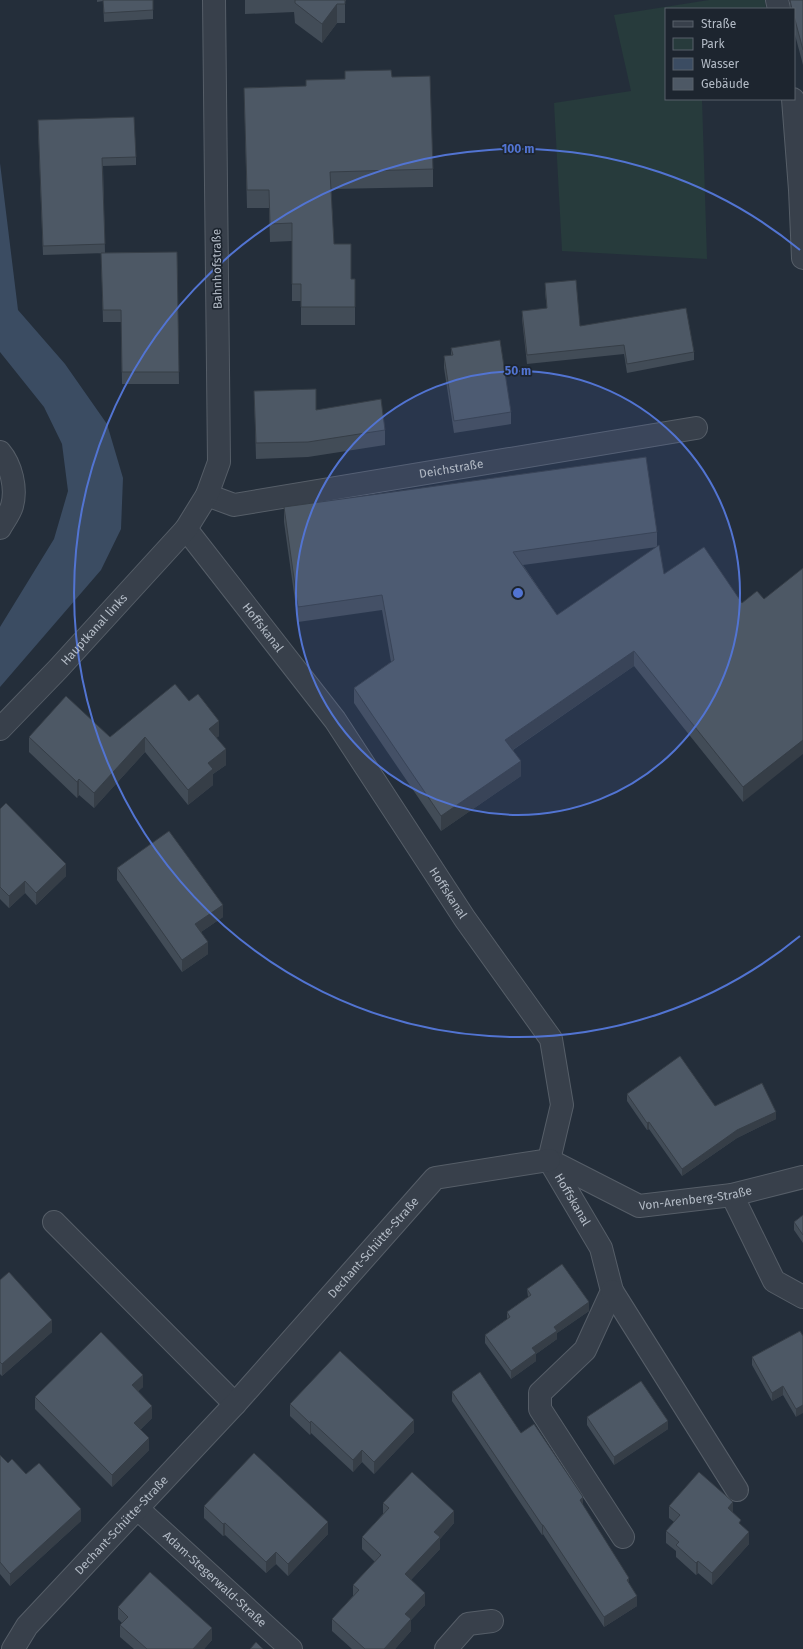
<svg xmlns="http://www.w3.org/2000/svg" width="803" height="1649" font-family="'Fira Sans',sans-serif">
  <rect width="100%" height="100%" fill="#242e3a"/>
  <path fill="#273b3c" d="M709 0H765L766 9H666V99H702L707 259 562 251 554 103 631 91 614 15Z"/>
  <path fill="#3b4c62" d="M0 163 18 310 65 364 107 424 123 478 121 529 101 570 0 687V627L54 539 68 491 62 444 44 407 0 352Z"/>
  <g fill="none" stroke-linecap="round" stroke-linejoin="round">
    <g stroke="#565e68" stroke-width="24">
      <g id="minor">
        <path d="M777 0 779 9"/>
        <path d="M793 99 800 190 803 258"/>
        <path d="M0 452C11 465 17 488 12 506 10 513 4 521 0 528"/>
        <path id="s1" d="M207 495 234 505 696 428"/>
        <path id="s2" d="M186 529 335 720 465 919 551 1039 562 1105 549 1160 601 1248 612 1291 585 1350 540 1393V1409L623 1537"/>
        <path id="s3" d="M0 729 58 669 186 529 207 495 219 462 214 0"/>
        <path id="s4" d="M549 1160 639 1206 732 1195 803 1177"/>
        <path d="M732 1195 774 1281 803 1297"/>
        <path d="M54 1222 235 1404"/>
        <path d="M612 1291 737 1490"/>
        <path id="s5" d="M138 1509 291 1649"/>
        <path id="s6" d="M13 1649 27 1626 235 1404 435 1178 549 1160"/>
        <path d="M446 1649 468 1624 492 1621"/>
      </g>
    </g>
    <use href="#minor" stroke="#38404b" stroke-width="22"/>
  </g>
  <path fill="#424c57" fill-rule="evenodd" d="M97 0H153V19L104 22 103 1 97 2Z
    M245 0H346L345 2V23H337L322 43 295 23 294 12 245 14Z
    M790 0H803V65L794 31V9H790Z
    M392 77 433 169V187L331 189 334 244 351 279H355V325H301V301H292V241L270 242 269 208H247L244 88 306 86Z
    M38 128 136 157V165L103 166 105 253 43 255Z
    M177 252 179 384H122L121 322H103L101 253Z
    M545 283 580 326 694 352V360L627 373 624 354 527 364 522 319V311L547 309 545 292Z
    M451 348 511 412V424L454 433 444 368V356L451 355Z
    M254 391 385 430V445L308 457 256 459Z
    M284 507 657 532V546L664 574 742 603 757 591 743 802 634 666 513 750 521 776 441 831 354 703V688L391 662 382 610 298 622 284 522ZM657 547 557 615 523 565Z
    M219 736 216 738 226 765 213 774V785L188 805 145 752 94 808 79 795 77 798 29 752V737Z
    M0 809 66 876 36 905 25 893 9 908 0 899Z
    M117 868 223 917 201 932 208 954 182 972 117 880Z
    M627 1094 776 1119 737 1138 682 1176 649 1129 647 1130 627 1101Z
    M803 1215V1243L794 1230V1222Z
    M0 1280 52 1332 2 1376 0 1374Z
    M527 1289 589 1311 557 1333V1339L536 1354V1361L511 1379 485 1343V1335L507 1319V1312L528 1297Z
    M800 1331 796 1417 783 1395 772 1401 752 1365V1357Z
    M143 1387 138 1391 152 1418 140 1430 149 1450 112 1487 35 1409V1397Z
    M452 1392 521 1433 583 1506 629 1584 637 1606 604 1627 543 1534 542 1535 452 1401Z
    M290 1404 414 1432 374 1474 362 1462 353 1472 311 1433 310 1435 290 1416Z
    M587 1417 668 1429 614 1465 587 1425Z
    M0 1455 8 1463 26 1474 81 1521 10 1586 0 1574Z
    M383 1503 454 1523 440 1539V1549L411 1580 425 1605 411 1620V1631L395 1649H352L332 1631V1619L353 1596V1585L375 1562 362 1549V1537L383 1514Z
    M204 1506 328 1534 288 1576 276 1564 266 1573 225 1535 223 1536 204 1518Z
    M669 1506 733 1513 741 1525 749 1544 712 1585 698 1573 696 1575 676 1557V1551L666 1543V1531L674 1522 669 1518Z
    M118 1607 212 1640 204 1649H134L120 1637V1625L122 1623 118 1619Z"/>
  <path fill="#363e47" d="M337 4V23L322 43V24Z
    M634 651V666L505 755V740Z
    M219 721V736L209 744V729Z
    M145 737V752L94 808V793Z
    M803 740V754L743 802V787Z
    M226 749V765L213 774V785L188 805V790L208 763Z
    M521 761V776L441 831V816Z
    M79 779V795L77 798V782Z
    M66 864V876L36 905V893Z
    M25 881V893L9 908V896Z
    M223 905V917L195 936V924Z
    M208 942V954L182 972V960Z
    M776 1112V1119L737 1138 682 1176V1169L737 1130Z
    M649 1122V1129L647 1130V1123Z
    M589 1302V1311L557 1333V1339L536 1354V1361L511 1379V1371L532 1348 554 1327Z
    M52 1320V1332L2 1376V1364Z
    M143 1375V1387L132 1397V1385Z
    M783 1386V1395L772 1401V1393Z
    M803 1405V1413L796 1417V1409Z
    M152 1406V1418L134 1435V1423Z
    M414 1420V1432L374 1474V1462Z
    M311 1421V1433L310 1435V1423Z
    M668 1421V1429L614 1465V1457Z
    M149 1438V1450L112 1487V1475Z
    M362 1450V1462L353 1472V1460Z
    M583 1497V1507L580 1500Z
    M733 1502V1514L728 1508Z
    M81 1509V1521L10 1586V1574Z
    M454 1511V1523L440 1539V1549L405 1586V1574L434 1532Z
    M328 1522V1534L288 1576V1564Z
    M225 1523V1535L223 1536V1524Z
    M542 1525H543V1534L542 1535Z
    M749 1532V1544L712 1585V1573Z
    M276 1552V1564L266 1573V1562Z
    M698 1561V1573L696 1575V1563Z
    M629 1578V1587L627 1580Z
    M425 1593V1605L411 1620V1631L395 1649H384L405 1614Z
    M637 1596V1606L604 1627V1617Z
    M212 1628V1640L204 1649H193Z"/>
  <path fill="#4d5865" stroke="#363e47" d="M103 0H153V10L104 13Z
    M295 0H345V4H337L322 24 295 3Z
    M790 0H803V50L794 16V9H792Z
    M391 70 392 77 430 76 433 169 330 172 334 244H351V279H355V307H301V284H292V223L270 224 269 190H247L244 88 306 86V80L345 79V71Z
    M134 117 136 157 102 158 105 244 43 246 38 120Z
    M177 252 179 372H122L121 310H103L101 253Z
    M576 280 580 326 686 308 694 352 627 364 624 345 527 355 522 311 547 308 545 283Z
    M500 340 511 412 454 421 444 356 453 355 451 348Z
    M316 389V410L381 399 385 430 308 442 256 443 254 391Z
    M646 457 657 532 513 552 557 615 659 545 664 574 704 547 742 603 757 591 764 599 803 568V740L743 787 634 651 505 740 521 761 441 816 354 688 394 660 382 595 298 607 284 507Z
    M175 684 189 701 198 694 219 721 209 729 226 749 208 763 213 769 188 790 145 737 94 793 79 779 77 782 29 737 66 696 110 737Z
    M6 803 66 864 36 893 25 881 9 896 0 887V809Z
    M169 831 223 905 195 924 208 942 182 960 117 868Z
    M680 1056 715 1106 762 1083 776 1112 737 1130 682 1169 649 1122 647 1123 627 1094Z
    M803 1215V1235L794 1222Z
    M562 1264 589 1302 554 1327 557 1331 532 1348 536 1353 511 1371 485 1335 510 1317 507 1312 531 1295 527 1289Z
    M9 1272 52 1320 2 1364 0 1362V1280Z
    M800 1331 803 1336V1405L796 1409 783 1386 772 1393 752 1357Z
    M101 1332 143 1375 132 1385 152 1406 134 1423 149 1438 112 1475 35 1397Z
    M340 1351 414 1420 374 1462 362 1450 353 1460 311 1421 310 1423 290 1404Z
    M480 1372 521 1433 534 1424 583 1497 580 1500 629 1578 627 1580 637 1596 604 1617 543 1525H542L452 1392Z
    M641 1381 668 1421 614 1457 587 1417Z
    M254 1453 328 1522 288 1564 276 1552 266 1562 225 1523 223 1524 204 1506Z
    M0 1455 8 1463 12 1459 26 1474 39 1463 81 1509 10 1574 0 1562Z
    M412 1472 454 1511 434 1532 440 1537 405 1574 425 1593 405 1614 411 1619 384 1649H365L332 1619 359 1590 353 1585 381 1555 362 1537 389 1508 383 1503Z
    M699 1472 733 1502 728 1508 741 1520 739 1523 749 1532 712 1573 698 1561 696 1563 676 1545 679 1542 666 1531 680 1515 669 1506Z
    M150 1572 212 1628 193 1649H147L120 1625 128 1617 118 1607Z
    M256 1642 263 1649H250Z"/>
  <circle cx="518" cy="593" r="222" fill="#5274d2" fill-opacity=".12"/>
  <g fill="none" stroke="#5274d2" stroke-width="2">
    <circle cx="518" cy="593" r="222"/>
    <path d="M800 936A444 444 0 1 1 800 250"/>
  </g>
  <g text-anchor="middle" stroke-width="3.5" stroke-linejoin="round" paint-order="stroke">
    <g font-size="12" fill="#b3bbc6" stroke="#1d252f">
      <text transform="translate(217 269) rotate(-91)" y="4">Bahnhofstraße</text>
      <text dy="4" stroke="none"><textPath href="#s1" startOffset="249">Deichstraße</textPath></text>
      <text dy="4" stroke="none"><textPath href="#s2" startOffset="125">Hoffskanal</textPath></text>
      <text dy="4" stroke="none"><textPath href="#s3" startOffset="137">Hauptkanal links</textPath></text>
      <text dy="4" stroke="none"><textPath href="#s2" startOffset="449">Hoffskanal</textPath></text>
      <text dy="4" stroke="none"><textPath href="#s4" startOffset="158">Von-Arenberg-Straße</textPath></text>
      <text dy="4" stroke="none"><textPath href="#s2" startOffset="797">Hoffskanal</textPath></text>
      <text dy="4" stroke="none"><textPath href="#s6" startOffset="540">Dechant-Schütte-Straße</textPath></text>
      <text dy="4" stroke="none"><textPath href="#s6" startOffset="165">Dechant-Schütte-Straße</textPath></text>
      <text dy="4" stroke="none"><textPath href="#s5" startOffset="104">Adam-Stegerwald-Straße</textPath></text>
    </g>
  </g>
  <circle cx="518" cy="593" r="6" fill="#5274d2" stroke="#1d252f" stroke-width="2"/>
  <g font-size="12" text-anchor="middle" font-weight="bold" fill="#5274d2" stroke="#1d252f" stroke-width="3.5" stroke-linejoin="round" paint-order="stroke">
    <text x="518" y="153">100 m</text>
    <text x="518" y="375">50 m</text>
  </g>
  <rect x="665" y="8" width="130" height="92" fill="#1d252f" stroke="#59616b"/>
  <rect x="673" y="21" width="20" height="6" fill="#38404b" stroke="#59616b"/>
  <text x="701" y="28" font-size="12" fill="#b3bbc6">Straße</text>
  <rect x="673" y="38" width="20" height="12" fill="#273b3c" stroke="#59616b"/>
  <text x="701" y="48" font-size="12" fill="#b3bbc6">Park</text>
  <rect x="673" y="58" width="20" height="12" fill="#3b4c62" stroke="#59616b"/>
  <text x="701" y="68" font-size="12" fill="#b3bbc6">Wasser</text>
  <rect x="673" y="78" width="20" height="12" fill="#4d5865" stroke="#59616b"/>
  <text x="701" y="88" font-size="12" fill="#b3bbc6">Gebäude</text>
</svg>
